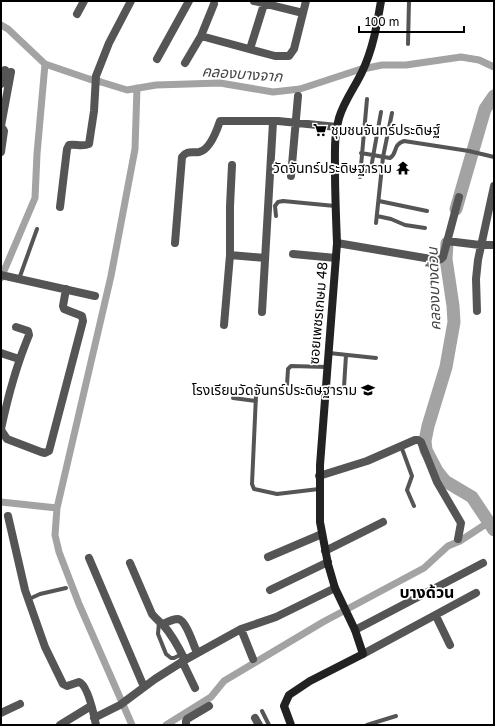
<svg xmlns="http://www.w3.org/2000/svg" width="495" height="726" font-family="'Golos Text','Noto Sans Thai',sans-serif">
  <rect width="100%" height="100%" fill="#fff"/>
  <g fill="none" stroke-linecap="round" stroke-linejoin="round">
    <path stroke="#a3a3a3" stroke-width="7" d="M1 25 8 29 45 64 89 79 101 82 127 90 156 85 220 83 273 92 300 89 358 70 382 65H406L461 57 479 60 494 67
      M1 278 35 198 37 154 45 64
      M1 502 57 508
      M132 725 79 604 59 552 55 535 57 508 111 276 135 149 137 88
      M166 725 211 697 224 681 323 622 424 568 448 546 460 541 489 522"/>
    <path stroke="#a3a3a3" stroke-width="13" d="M456 209 485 109 494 96
      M447 243 446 259 453 306 454 322 446 367 428 426 425 441 426 450 437 471 445 481 472 497 494 530"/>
    <path stroke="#555" stroke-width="4" d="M408 44 409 1
      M361 153 390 158C398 153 392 145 404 141L469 151 494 157
      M360 171H369L371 168 381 112
      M360 177 367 99
      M379 201 427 211
      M276 216 275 206 278 202 283 201 335 206
      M377 216 391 219 405 225 425 228
      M376 223 383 157 392 113
      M19 279 37 229
      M329 353 376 358
      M287 385 288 369 291 366 327 367
      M344 387 346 355
      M256 395 252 484 254 489 277 494 319 489
      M233 398 256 401
      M401 446 412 476 407 490 414 506
      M29 599 40 594 66 588
      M159 622 158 634 166 654 171 658H174L182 654
      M262 711 269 725
      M367 725 396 716"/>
    <path stroke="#555" stroke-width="8" d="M254 1 303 13
      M77 14 84 1
      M201 36 275 56H289L294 49 306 1
      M250 49 265 1
      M157 59 189 1
      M185 63 201 36 214 4
      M1 84 5 70
      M1 126 11 72
      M1 127 3 129 4 131 1 152
      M291 176 298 96
      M60 207 67 149 69 145C76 144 83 147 89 144L94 111 96 76 109 43 131 1
      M447 241 480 245H494
      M175 243 182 157C187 150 192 153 199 152 210 150 217 130 220 121H278L337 127
      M337 243 437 260 441 259 443 257 459 197
      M293 254 336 258
      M230 255 265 258
      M1 275 95 296
      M477 311 476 279 478 260 494 186
      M262 312 273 122
      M224 325 230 255V206L232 165
      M1 353 19 359
      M1 429C8 396 16 366 29 335L28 331 16 327
      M1 430 7 439 41 452 45 453 49 451 83 321 82 316 64 309 63 306 66 289
      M319 476 367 461 415 440H418L421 442 437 482 461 523 458 539
      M8 516 25 590 45 647 63 684 67 686 79 682C88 685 94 715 96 725
      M325 551 383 522
      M268 557 322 534
      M89 558 144 687
      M130 563 152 614C156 619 160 622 164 626 173 636 179 648 185 660
      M270 590 328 562
      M436 616 450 645
      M163 624C167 622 174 619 178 619 186 620 194 646 197 653
      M241 629 253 659
      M355 630 483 563
      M363 654 476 593
      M182 661 195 688
      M1 713 20 704
      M94 718 120 705 155 679 185 660 241 629 276 617 335 588
      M255 718 259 725
      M60 725 91 706
      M186 725V721L187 719 209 706"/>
    <path stroke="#222" stroke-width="8" d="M291 725 284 706 289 695 310 681 363 654 355 630 335 588 328 564 320 522V465L337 243C336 218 335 194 335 170 335 152 334 135 339 118 344 101 355 87 362 72 373 49 377 25 381 1"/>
  </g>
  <defs>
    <g id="supermarket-bare" transform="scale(1.08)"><path d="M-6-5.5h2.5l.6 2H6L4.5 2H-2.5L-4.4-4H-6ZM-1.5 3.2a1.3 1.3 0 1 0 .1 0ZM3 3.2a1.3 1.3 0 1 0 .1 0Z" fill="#000" stroke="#fff" stroke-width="2.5" paint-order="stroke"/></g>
    <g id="temple-bare" transform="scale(1.08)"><path d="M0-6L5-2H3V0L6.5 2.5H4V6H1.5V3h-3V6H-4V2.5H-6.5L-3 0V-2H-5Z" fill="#000" stroke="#fff" stroke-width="2.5" paint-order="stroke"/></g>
    <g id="school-bare" transform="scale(1.08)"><path d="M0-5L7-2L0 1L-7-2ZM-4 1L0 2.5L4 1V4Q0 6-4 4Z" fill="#000" stroke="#fff" stroke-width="2.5" paint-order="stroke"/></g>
  </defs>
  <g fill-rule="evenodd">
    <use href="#supermarket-bare" x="320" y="130"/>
    <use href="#temple-bare" x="403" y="168"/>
    <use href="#school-bare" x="368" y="390"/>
  </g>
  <g text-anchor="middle" stroke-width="3.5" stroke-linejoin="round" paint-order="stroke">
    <g font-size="14" fill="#000" stroke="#fff" text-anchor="end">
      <text x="331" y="135" text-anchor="start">ชุมชนจันทร์ประดิษฐ์</text>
      <text x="392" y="173">วัดจันทร์ประดิษฐาราม</text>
      <text x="357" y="395">โรงเรียนวัดจันทร์ประดิษฐาราม</text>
    </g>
    <g font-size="14" fill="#000" stroke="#fff">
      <text transform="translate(318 313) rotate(-85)" y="5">ซอยเพชรเกษม 48</text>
    </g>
    <g font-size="15" font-style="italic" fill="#444" stroke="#fff">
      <text transform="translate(242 74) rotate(4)" y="5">คลองบางจาก</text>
      <text transform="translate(434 289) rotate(-92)" y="5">คลองบางด้วน</text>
    </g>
    <g font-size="16" font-weight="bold" fill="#000" stroke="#fff">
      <text x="427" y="598">บางด้วน</text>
    </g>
  </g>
  <rect width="495" height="726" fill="none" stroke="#000000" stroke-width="4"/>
  <path d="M359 26v6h105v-6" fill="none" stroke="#000000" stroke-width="2"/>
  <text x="365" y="26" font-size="12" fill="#000000" stroke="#ffffff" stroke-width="3" paint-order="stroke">100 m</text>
</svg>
